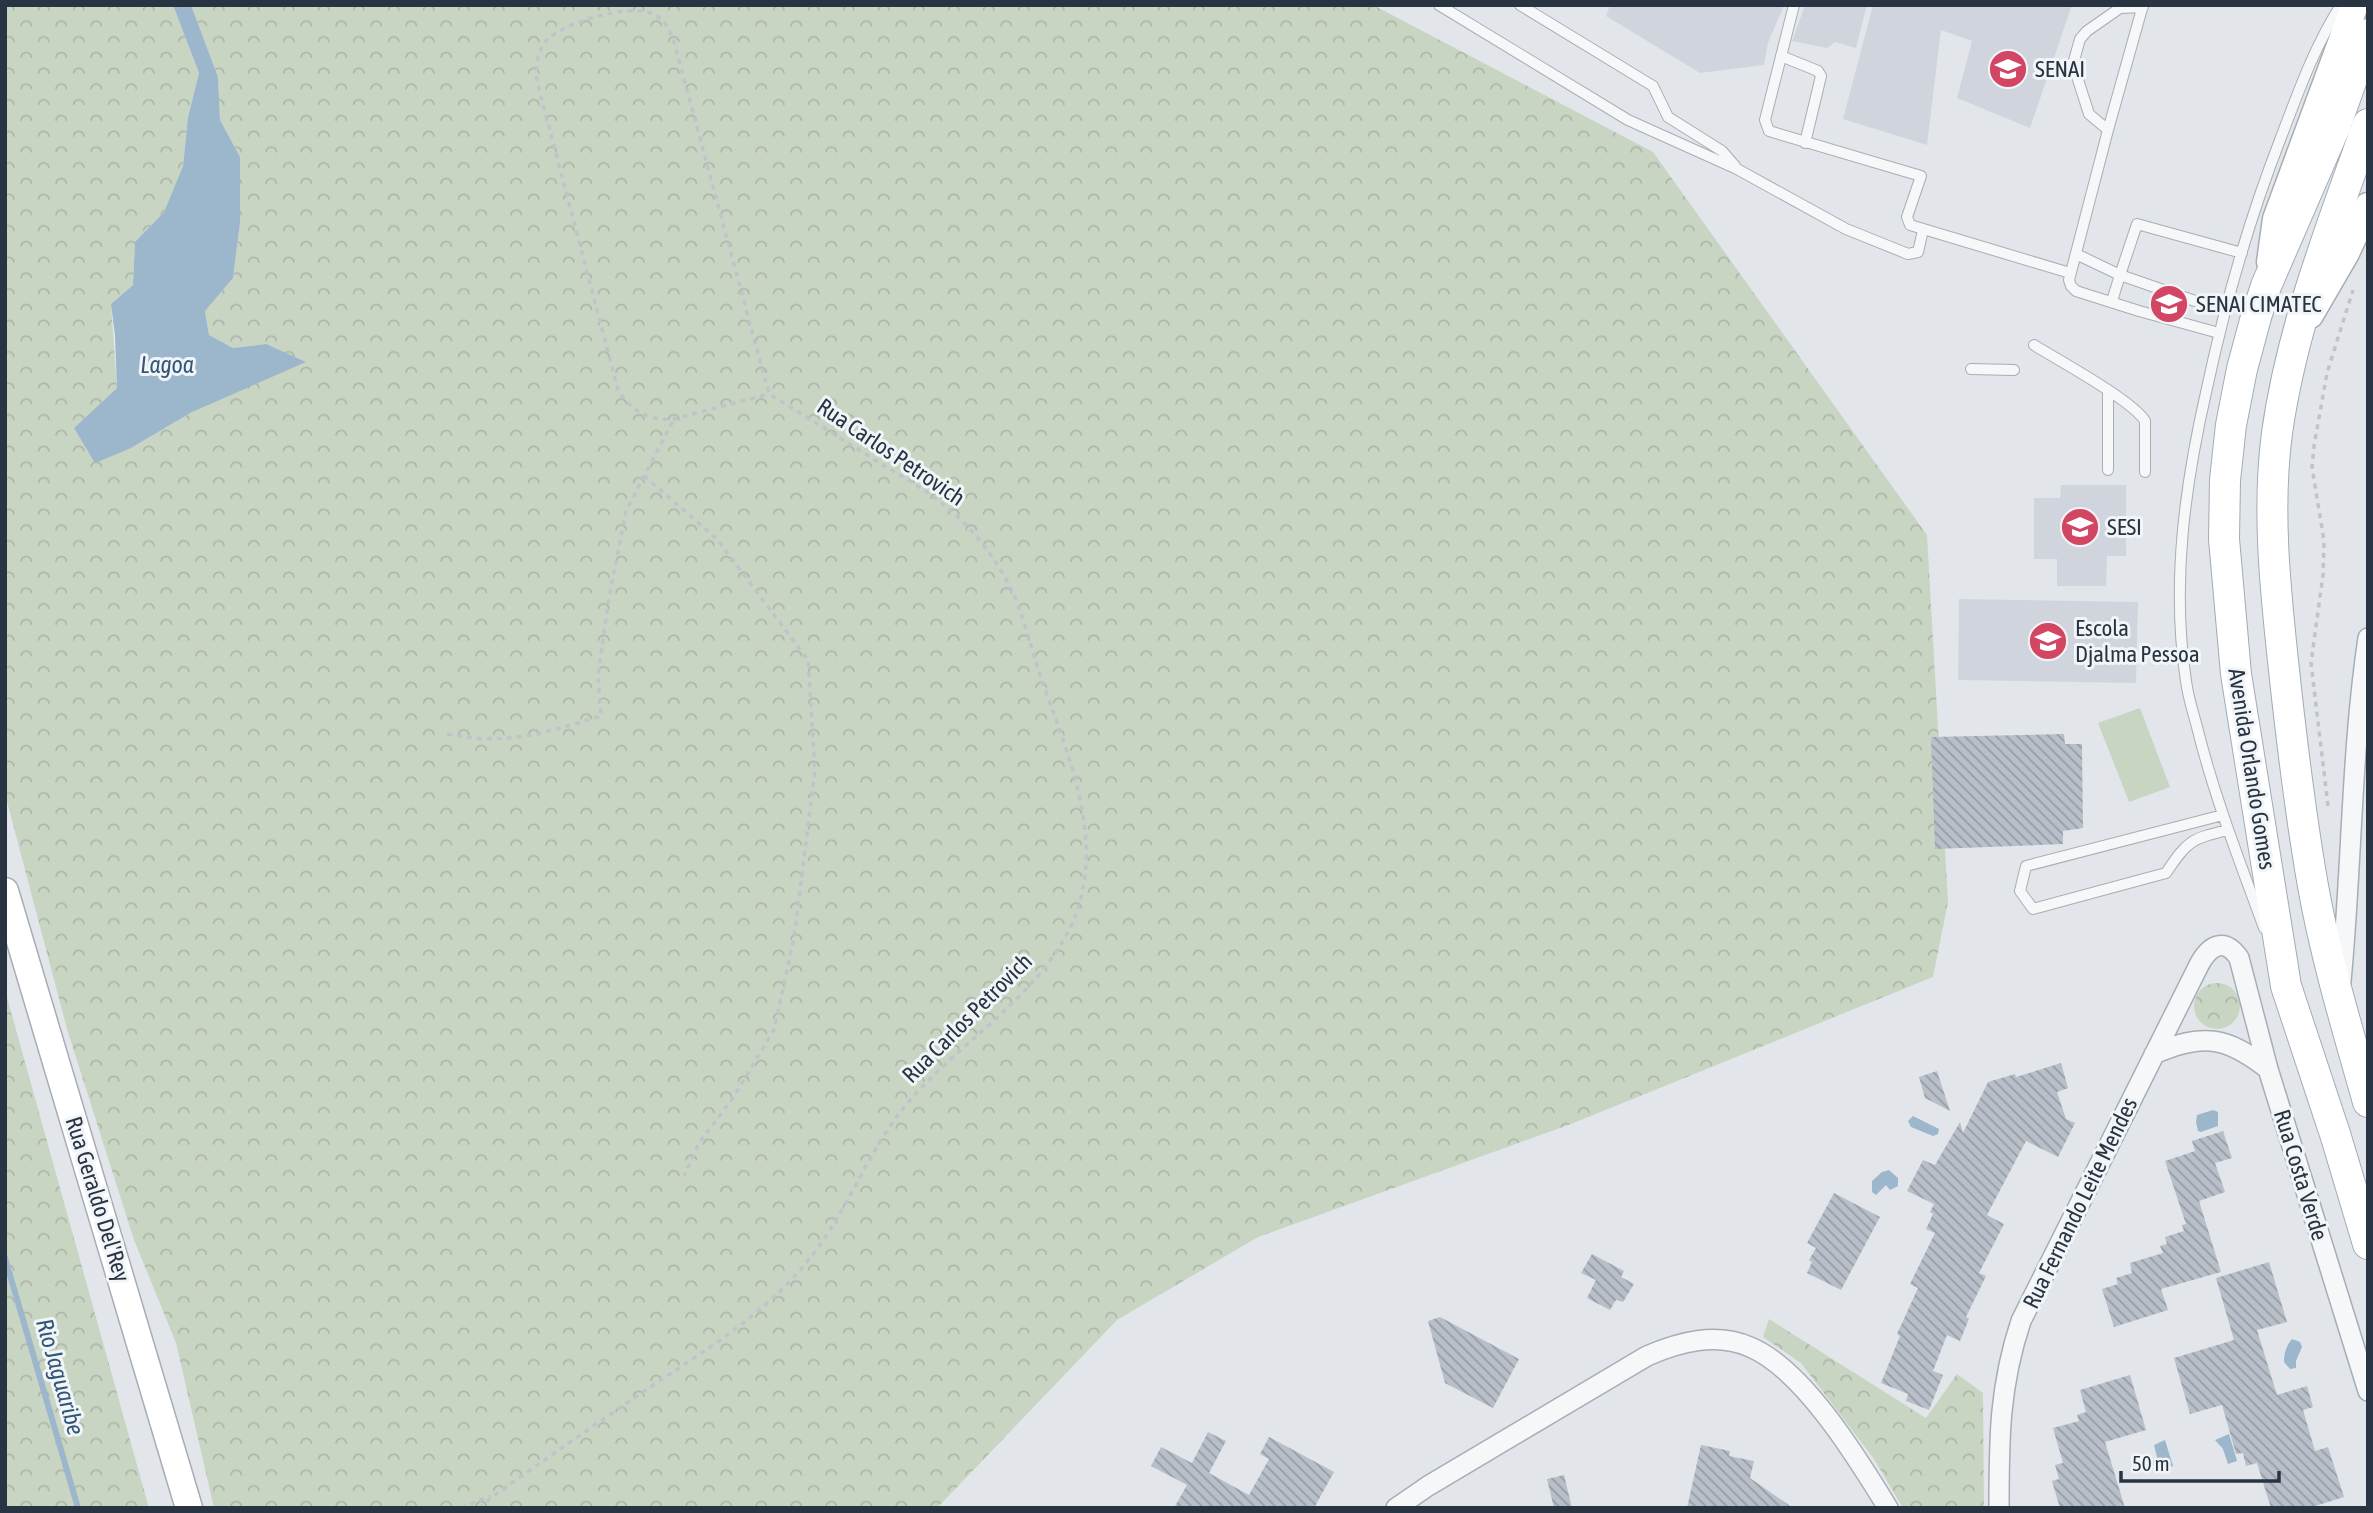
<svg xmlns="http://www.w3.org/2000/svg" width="2373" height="1513" font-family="'Asap Condensed',sans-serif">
  <defs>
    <pattern id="forest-crowns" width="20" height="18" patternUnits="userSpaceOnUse" patternTransform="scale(1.75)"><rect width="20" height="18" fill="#c9d5c3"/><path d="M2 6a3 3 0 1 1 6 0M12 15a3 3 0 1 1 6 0" fill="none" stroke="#adb7a9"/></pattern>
    <pattern id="building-back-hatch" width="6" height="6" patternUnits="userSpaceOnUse" patternTransform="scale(1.75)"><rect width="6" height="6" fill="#b9bfc8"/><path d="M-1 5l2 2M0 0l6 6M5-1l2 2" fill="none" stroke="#969ca4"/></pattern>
  </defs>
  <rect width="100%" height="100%" fill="#e2e6eb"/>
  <path fill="#d0d5dd" d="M1610 5H1784L1768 43 1764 65 1700 73 1606 16Z
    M1805 5H1867L1856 48 1835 42 1827 48 1792 41Z
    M1873 5H1977L1984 7V5H2072L2030 128 1957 98 1972 41 1941 30 1927 145 1843 119Z
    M2061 485H2126V556H2107L2106 586H2057V559H2034V498H2060Z
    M1959 599 2138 602 2136 683 1958 680Z"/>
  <path fill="url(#forest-crowns)" d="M5 5H173L199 73 188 117 183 166 164 212 135 242 133 285 111 304 117 388 74 428 131 448 192 412 266 344 233 348 209 335 205 311 233 278 240 223V157L220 120 218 77 191 5H1373L1653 152 1927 535 1948 902 1933 977 1571 1124 1258 1237 1117 1320 937 1508H214L176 1343 134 1240 67 1029 5 794Z
    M2194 1006a23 23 0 1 1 46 0a23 23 0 1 1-46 0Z
    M5 990 149 1508H5Z
    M1769 1319 1926 1418 1957 1374 1983 1393 1984 1508H1903L1874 1459 1801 1363 1763 1337Z"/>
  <path fill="#c9d5c3" d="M2140 708 2170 787 2129 802 2098 723Z"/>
  <path fill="#9cb6cb" d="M173 5H191L218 77 220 120 240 157V223L233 278 205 311 209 335 233 348 266 344 306 362 192 412 131 448 95 463 74 428 117 388 115 335 111 304 133 285 135 242 164 212 183 166 188 117 199 73Z
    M2213 1110 2218 1112V1126L2201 1132 2198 1131 2196 1122 2197 1115Z
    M1913 1116 1939 1129 1938 1134 1933 1136 1911 1127 1908 1121Z
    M1889 1170 1898 1178V1186L1890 1190 1886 1185 1876 1195 1872 1192V1181L1882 1172Z
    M2292 1339 2300 1342 2302 1347 2296 1361V1368L2290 1369 2284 1362C2284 1353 2286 1346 2292 1339Z
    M2229 1434 2237 1461 2228 1464 2223 1449 2215 1440Z
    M2165 1440 2173 1466 2161 1470 2153 1465V1460L2157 1457 2154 1445Z"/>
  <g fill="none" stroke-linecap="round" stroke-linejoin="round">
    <path stroke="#9cb6cb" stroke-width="6" d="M5 1258 78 1508"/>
  </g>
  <path fill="url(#building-back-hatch)" d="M2064 734 2065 744H2082L2083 828 2063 831V844L1935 849 1931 737Z
    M2061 1063 2068 1088 2057 1092 2066 1119 2075 1123 2058 1157 2026 1141 1987 1215 2004 1224 1979 1273 1986 1276 1966 1317 1969 1319 1960 1341 1947 1335 1933 1371 1943 1375 1929 1410 1906 1401 1908 1394 1881 1383 1900 1336 1897 1334 1918 1288 1910 1284 1935 1233 1926 1229 1933 1214 1930 1212 1934 1204 1907 1191 1923 1160 1935 1165 1960 1122 1963 1133 1988 1082 2015 1074 2016 1077Z
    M1937 1071 1950 1111 1925 1098 1919 1077Z
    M2223 1131 2232 1158 2215 1163 2225 1192 2199 1201 2221 1272 2161 1289 2168 1310 2114 1327 2102 1289 2118 1284 2116 1278 2132 1273 2130 1263 2163 1253 2160 1246 2167 1244 2165 1237 2184 1231 2182 1225 2186 1224 2165 1161 2195 1151 2192 1141Z
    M1834 1193 1880 1217 1841 1290 1807 1273 1812 1262 1809 1260 1816 1248 1807 1243Z
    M1592 1254 1624 1271 1621 1277 1634 1284 1623 1302 1616 1300 1610 1310 1587 1298 1596 1280 1581 1273Z
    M2269 1262 2287 1322 2257 1330 2277 1395 2307 1386 2313 1407 2303 1410 2315 1451 2328 1447 2344 1497 2309 1508H2271L2257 1463 2246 1466 2243 1453 2236 1454 2222 1405 2190 1414 2174 1358 2234 1340 2216 1278Z
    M1440 1317 1519 1359 1493 1408 1445 1383 1428 1321Z
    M2130 1375 2146 1430 2105 1442 2125 1508H2060L2052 1481 2059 1479 2055 1465 2063 1463 2053 1428 2079 1421 2077 1415 2086 1412 2080 1390Z
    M1208 1432 1226 1441 1209 1473 1249 1495 1269 1459 1260 1454 1269 1437 1334 1472 1314 1508H1174L1187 1485 1151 1466 1161 1447 1192 1463Z
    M1701 1445 1730 1451 1729 1456 1754 1461 1750 1478 1793 1508H1687Z
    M1564 1475 1572 1508H1554L1547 1479Z"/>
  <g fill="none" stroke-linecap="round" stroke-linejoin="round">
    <g stroke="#a7adb5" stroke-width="12">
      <path id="lane" d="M1439 5 1628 120 1737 169 1846 229 1908 254 1918 252 1923 230
        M1520 5 1653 86 1668 117 1722 151 1735 166
        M1794 5 1765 120 1769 131 1921 176 1907 217 1910 225 2070 273
        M2143 5 2108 130 2069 280 2071 286 2076 291 2139 311 2219 333
        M1781 56 1818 71 1821 76 1805 143
        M2108 130 2089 114 2073 64 2080 39 2087 31 2120 8 2143 7
        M2076 254 2120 275 2137 224 2242 253
        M2112 301 2120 275 2224 311
        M2034 345C2058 360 2132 400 2145 421V472
        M1971 369 2014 370
        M2108 390V470
        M2223 815 2026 866 2020 891 2033 909 2166 873C2188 840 2191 839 2228 830
        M2264 928C2240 862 2214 796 2197 727 2193 712 2188 697 2186 681 2171 583 2185 484 2207 388 2225 304 2249 220 2280 140 2298 93 2314 47 2341 5"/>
    </g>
    <g stroke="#a7adb5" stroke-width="22">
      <path id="street" d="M2341 981C2352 867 2351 752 2368 638
        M2154 1054C2203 1033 2226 1036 2268 1069
        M1396 1508 1428 1486 1647 1356C1679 1342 1716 1332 1750 1347 1803 1369 1858 1459 1888 1508
        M1999 1508C1999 1439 1999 1387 2021 1321L2200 963C2211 944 2225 938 2239 958L2268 1069 2368 1391"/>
    </g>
    <g stroke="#a7adb5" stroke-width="29">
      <path id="secondary" d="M2270 262 2276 219 2355 5
        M2310 315 2346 253 2368 206
        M5 891 189 1508"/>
    </g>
    <g stroke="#a1abb7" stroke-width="32">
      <path id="primary" d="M2368 34 2335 127 2266 286 2256 317 2242 369 2231 425 2225 480 2224 539 2236 674 2286 986 2336 1137 2368 1244
        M2368 124C2332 225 2292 326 2277 433 2267 508 2275 586 2283 661 2291 736 2300 812 2313 886 2326 959 2348 1031 2368 1102"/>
    </g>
    <path stroke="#c0c4ca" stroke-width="3.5" stroke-dasharray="5 5" stroke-linecap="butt" d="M644 476 717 539 808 660 815 770 794 938 774 1030 733 1098 699 1143 684 1176
      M447 734C507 746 544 733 601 716L598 675 609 597 626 511 674 419
      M2328 806 2311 663 2323 575 2324 541 2312 467 2314 446 2327 373 2353 290
      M461 1508 491 1496
      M479 1508 496 1494C543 1461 590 1428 637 1396 699 1354 764 1317 811 1257 848 1210 868 1151 906 1105 957 1043 1037 999 1072 924 1082 902 1088 868 1086 844 1083 784 1058 728 1039 672 1030 644 1023 613 1010 587 999 565 984 544 967 526 943 500 913 483 883 465 845 441 807 417 769 394L674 42C669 30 665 18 651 13 628 4 565 22 547 40 537 51 535 67 537 81L618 390C632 411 648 421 674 419L769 394"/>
    <use href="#lane" stroke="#f5f7f9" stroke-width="10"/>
    <use href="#street" stroke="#f5f7f9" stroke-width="19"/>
    <use href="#secondary" stroke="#fff" stroke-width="26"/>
    <use href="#primary" stroke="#fff" stroke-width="30"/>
  </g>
  <defs>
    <g id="university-disc" transform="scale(2.0125)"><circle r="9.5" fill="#d24563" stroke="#f2f5f8"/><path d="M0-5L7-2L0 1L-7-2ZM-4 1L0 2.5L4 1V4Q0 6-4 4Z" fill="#fff"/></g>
    <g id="school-disc" transform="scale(2.0125)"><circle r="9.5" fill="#d24563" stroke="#f2f5f8"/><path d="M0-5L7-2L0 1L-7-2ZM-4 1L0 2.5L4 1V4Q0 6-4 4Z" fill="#fff"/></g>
  </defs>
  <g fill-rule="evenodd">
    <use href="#university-disc" x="2008" y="69"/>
    <use href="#university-disc" x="2169" y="304"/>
    <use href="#school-disc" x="2080" y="527"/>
    <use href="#school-disc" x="2048" y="641"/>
  </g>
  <g text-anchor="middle" stroke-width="6" stroke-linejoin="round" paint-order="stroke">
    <g font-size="23" fill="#293443" stroke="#f2f5f8" text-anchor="start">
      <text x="2035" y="77">SENAI</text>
      <text x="2196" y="312">SENAI CIMATEC</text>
      <text x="2107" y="535">SESI</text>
      <text x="2075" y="636">Escola<tspan x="2075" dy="26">Djalma Pessoa</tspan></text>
    </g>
    <g font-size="23" fill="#293443" stroke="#f2f5f8">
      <text transform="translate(891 452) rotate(34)" y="8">Rua Carlos Petrovich</text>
      <text transform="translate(2252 769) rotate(81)" y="8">Avenida Orlando Gomes</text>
      <text transform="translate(967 1018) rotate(-45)" y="8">Rua Carlos Petrovich</text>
      <text transform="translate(2301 1175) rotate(73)" y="8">Rua Costa Verde</text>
      <text transform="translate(98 1199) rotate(73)" y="8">Rua Geraldo Del'Rey</text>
      <text transform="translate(2080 1203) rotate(-64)" y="8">Rua Fernando Leite Mendes</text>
    </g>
    <g font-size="24" font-style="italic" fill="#325678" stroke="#f2f5f8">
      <text x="167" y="373">Lagoa</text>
      <text transform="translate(60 1377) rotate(74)" y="8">Rio Jaguaribe</text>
    </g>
  </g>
  <rect width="2373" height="1513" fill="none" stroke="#293443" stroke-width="14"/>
  <path d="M2121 1471v10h158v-10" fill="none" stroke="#293443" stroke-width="3.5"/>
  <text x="2132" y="1471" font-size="21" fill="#293443" stroke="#f2f5f8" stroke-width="5" paint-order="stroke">50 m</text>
</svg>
